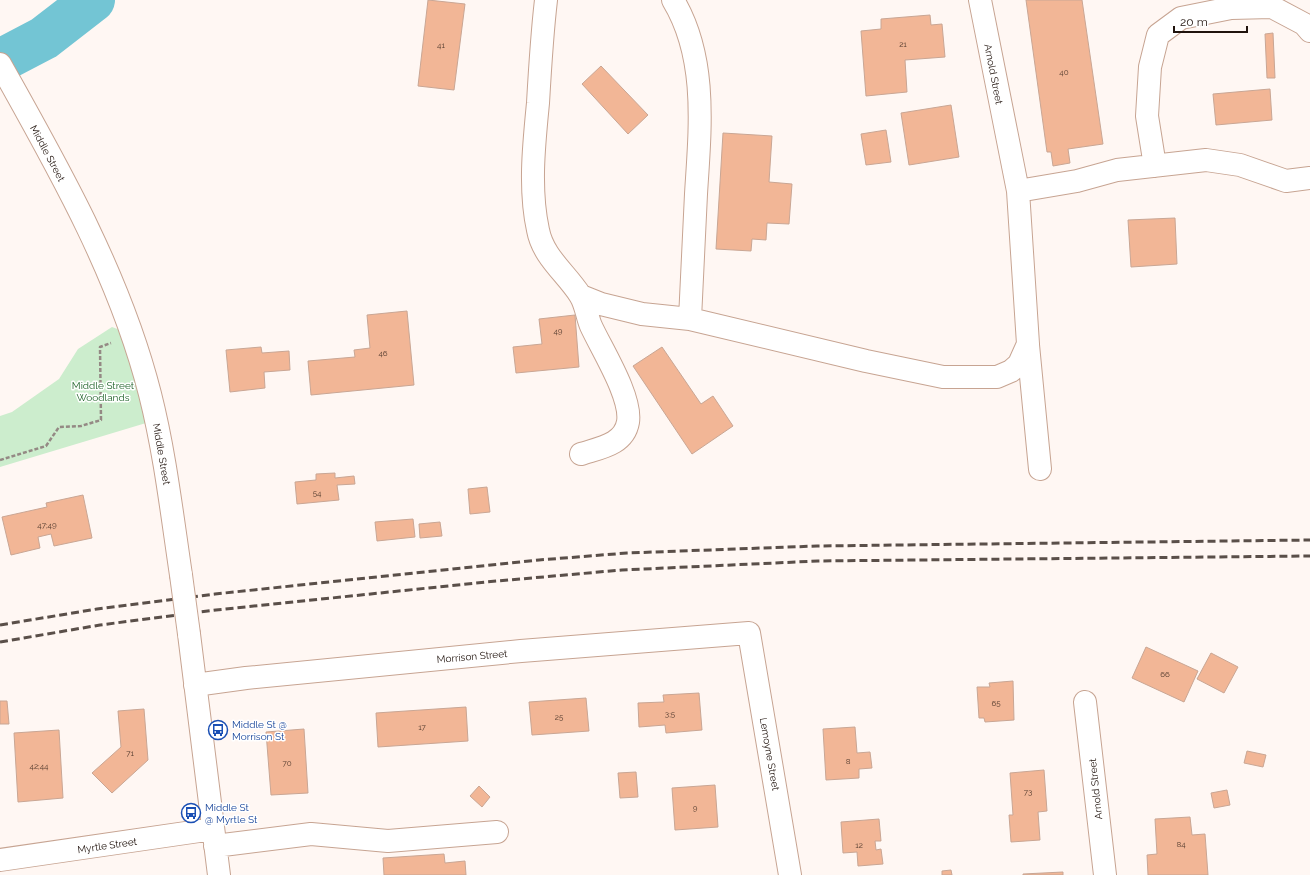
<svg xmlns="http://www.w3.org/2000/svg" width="1310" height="875" font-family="Raleway,sans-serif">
  <rect width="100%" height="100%" fill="#fff7f3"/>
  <path fill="#ccedcd" d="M112 327 131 334 156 420 0 467V416L12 412 59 379 78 349Z"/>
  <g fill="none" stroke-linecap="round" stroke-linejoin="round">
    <path stroke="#73c5d4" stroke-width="44" d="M0 61 44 38 93 0"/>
  </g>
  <path fill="#f2b696" stroke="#c9a694" d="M428 0 465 4 454 90 418 86Z
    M1026 0H1082L1103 144 1068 149 1070 163 1053 166 1051 152H1047Z
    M930 15 931 25 942 24 945 57 905 60 907 92 866 96 861 31 881 29V19Z
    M1273 33 1275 78H1267L1265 34Z
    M601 66 648 115 628 134 582 84Z
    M1270 89 1272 120 1216 125 1213 94Z
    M951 105 959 157 909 165 901 113Z
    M886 130 891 162 866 165 861 134Z
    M723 133 772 136 769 182 792 184 789 224 767 223 766 240 752 239 751 251 716 249Z
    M1175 218 1177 264 1131 267 1128 220Z
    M407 311 414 385 311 395 308 361 355 357 354 350 370 348 367 315Z
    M575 315 579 367 516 373 513 347 542 344 539 319Z
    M261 347 262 353 289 351 290 370 264 372 265 388 230 392 226 350Z
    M662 347 701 404 713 396 733 426 692 454 633 366Z
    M335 473V478L354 476 355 484 337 485 339 500 297 504 295 482 316 480V474Z
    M487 487 490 512 470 514 468 489Z
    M83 495 92 538 54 546 51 534 38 537 40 548 11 555 2 517 47 507 46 503Z
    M413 519 415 537 377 541 375 522Z
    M440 522 442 536 420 538 419 524Z
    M1146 647 1198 671 1184 702 1132 678Z
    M1211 653 1238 667 1224 693 1197 679Z
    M1013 681 1014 720 985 722 984 718H979L977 687H990L989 683Z
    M699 693 702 730 666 733 665 725 639 727 638 703 664 702 663 695Z
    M586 698 589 731 532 735 529 702Z
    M0 701H7L9 724H0Z
    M466 707 468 741 378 747 376 713Z
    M144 709 148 760 112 793 92 773 121 747 118 711Z
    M855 727 857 753 870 752 872 768 859 769V778L826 780 823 729Z
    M304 729 308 793 271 795 266 732Z
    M59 730 63 798 18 802 14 733Z
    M1247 751 1266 755 1263 767 1244 763Z
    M1044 770 1047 811 1038 812 1040 840 1011 842 1009 815H1013L1010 773Z
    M636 772 638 797 620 798 618 773Z
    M715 785 718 827 675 830 672 788Z
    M479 786 490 797 482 807 470 796Z
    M1227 790 1230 805 1214 808 1211 793Z
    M1190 817 1192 835 1205 834 1208 875H1148L1147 855 1157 854 1155 819Z
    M879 819 881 841H875L876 850 881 849 883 864 858 866 857 852 843 853 841 822Z
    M444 854 445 863 465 861 466 875H384L383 858Z
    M951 870 952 875H942V871Z
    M1063 872V875H1023V874Z"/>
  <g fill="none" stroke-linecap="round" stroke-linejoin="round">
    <g stroke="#c7a492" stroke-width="24">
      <path id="minor" d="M546 0C542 34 540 68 538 103 534 144 529 189 538 230 543 257 566 273 580 295 586 304 587 317 591 326 602 350 632 397 628 422 624 445 599 448 581 454
        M673 0C708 58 700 129 696 194 694 235 692 277 690 319
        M0 64C59 169 120 276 150 394 165 453 172 515 181 575
        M1155 166 1147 116 1150 67 1158 35 1181 18 1231 8 1272 7 1304 24 1310 31
        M1018 191 1077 181 1117 170 1206 160 1240 165 1286 181 1310 178
        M581 296 601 304 642 314 690 319 866 361 943 377H997L1011 371 1019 364 1028 344 1018 191 980 0
        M1028 345 1040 469
        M189 634 219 875
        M195 685 246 678 521 651 749 633 790 875
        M1085 702 1105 875
        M215 846 311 834 388 841 497 832
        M0 860 213 829"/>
    </g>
    <path stroke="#948984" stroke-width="2.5" stroke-dasharray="4 2" stroke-linecap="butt" d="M0 460 46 446 59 427 81 426 101 420 100 347 111 343"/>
    <use href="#minor" stroke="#fff" stroke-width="22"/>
    <path stroke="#5a4f49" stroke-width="3" stroke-dasharray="8 4" stroke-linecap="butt" d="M0 625 97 609 215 594 539 560 627 553 817 546 1310 540
      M0 642 100 625 216 610 486 582 622 570 818 561 1310 556"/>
    <g stroke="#c7a492" stroke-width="24" stroke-linecap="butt">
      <path id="minor-bridge" d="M181 575 189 634"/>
    </g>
    <use href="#minor-bridge" stroke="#fff" stroke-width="22"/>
  </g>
  <defs>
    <g id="bus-ring" transform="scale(1)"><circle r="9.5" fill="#fff" stroke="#1a4fb4" stroke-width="1.5"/><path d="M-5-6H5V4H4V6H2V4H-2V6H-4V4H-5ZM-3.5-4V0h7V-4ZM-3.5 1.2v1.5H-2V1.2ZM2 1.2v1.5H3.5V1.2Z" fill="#1a4fb4"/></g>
  </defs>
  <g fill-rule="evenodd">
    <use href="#bus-ring" x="218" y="730"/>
    <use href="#bus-ring" x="191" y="813"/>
  </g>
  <g text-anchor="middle" stroke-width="3" stroke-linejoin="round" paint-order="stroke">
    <g font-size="8" fill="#543c2f">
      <text x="903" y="47">21</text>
      <text x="441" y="48">41</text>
      <text x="1064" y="75">40</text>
      <text x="558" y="334">49</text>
      <text x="383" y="356">46</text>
      <text x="317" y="496">54</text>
      <text x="47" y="528">47;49</text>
      <text x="1165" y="677">66</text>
      <text x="996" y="706">65</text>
      <text x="670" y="717">3;5</text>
      <text x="559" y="720">25</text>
      <text x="422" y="730">17</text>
      <text x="130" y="756">71</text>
      <text x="848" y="764">8</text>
      <text x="287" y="766">70</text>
      <text x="39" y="769">42;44</text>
      <text x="1028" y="795">73</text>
      <text x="695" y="811">9</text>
      <text x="1181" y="847">84</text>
      <text x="859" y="848">12</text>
    </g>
    <g font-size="10" fill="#20130d" stroke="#fff">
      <text transform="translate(994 74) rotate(79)" y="4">Arnold Street</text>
      <text transform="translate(48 153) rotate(62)" y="4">Middle Street</text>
      <text transform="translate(162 454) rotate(80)" y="4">Middle Street</text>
      <text transform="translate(472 656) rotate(-5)" y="4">Morrison Street</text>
      <text transform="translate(770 754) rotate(80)" y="4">Lemoyne Street</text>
      <text transform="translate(1095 789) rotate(-96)" y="4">Arnold Street</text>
      <text transform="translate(107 845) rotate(-8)" y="4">Myrtle Street</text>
    </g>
    <g font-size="10" fill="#1f6329" stroke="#fff">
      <text x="103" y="389">Middle Street<tspan x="103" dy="12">Woodlands</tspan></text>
    </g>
    <g font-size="10" fill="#164399" stroke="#fff" text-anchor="start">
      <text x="232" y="728">Middle St @<tspan x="232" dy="12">Morrison St</tspan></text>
      <text x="205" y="811">Middle St<tspan x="205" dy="12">@ Myrtle St</tspan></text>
    </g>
  </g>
  <path d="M1174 26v6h73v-6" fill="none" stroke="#20130d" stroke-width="2"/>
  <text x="1180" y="26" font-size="12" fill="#20130d" stroke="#ffffff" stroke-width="3" paint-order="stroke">20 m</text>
</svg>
